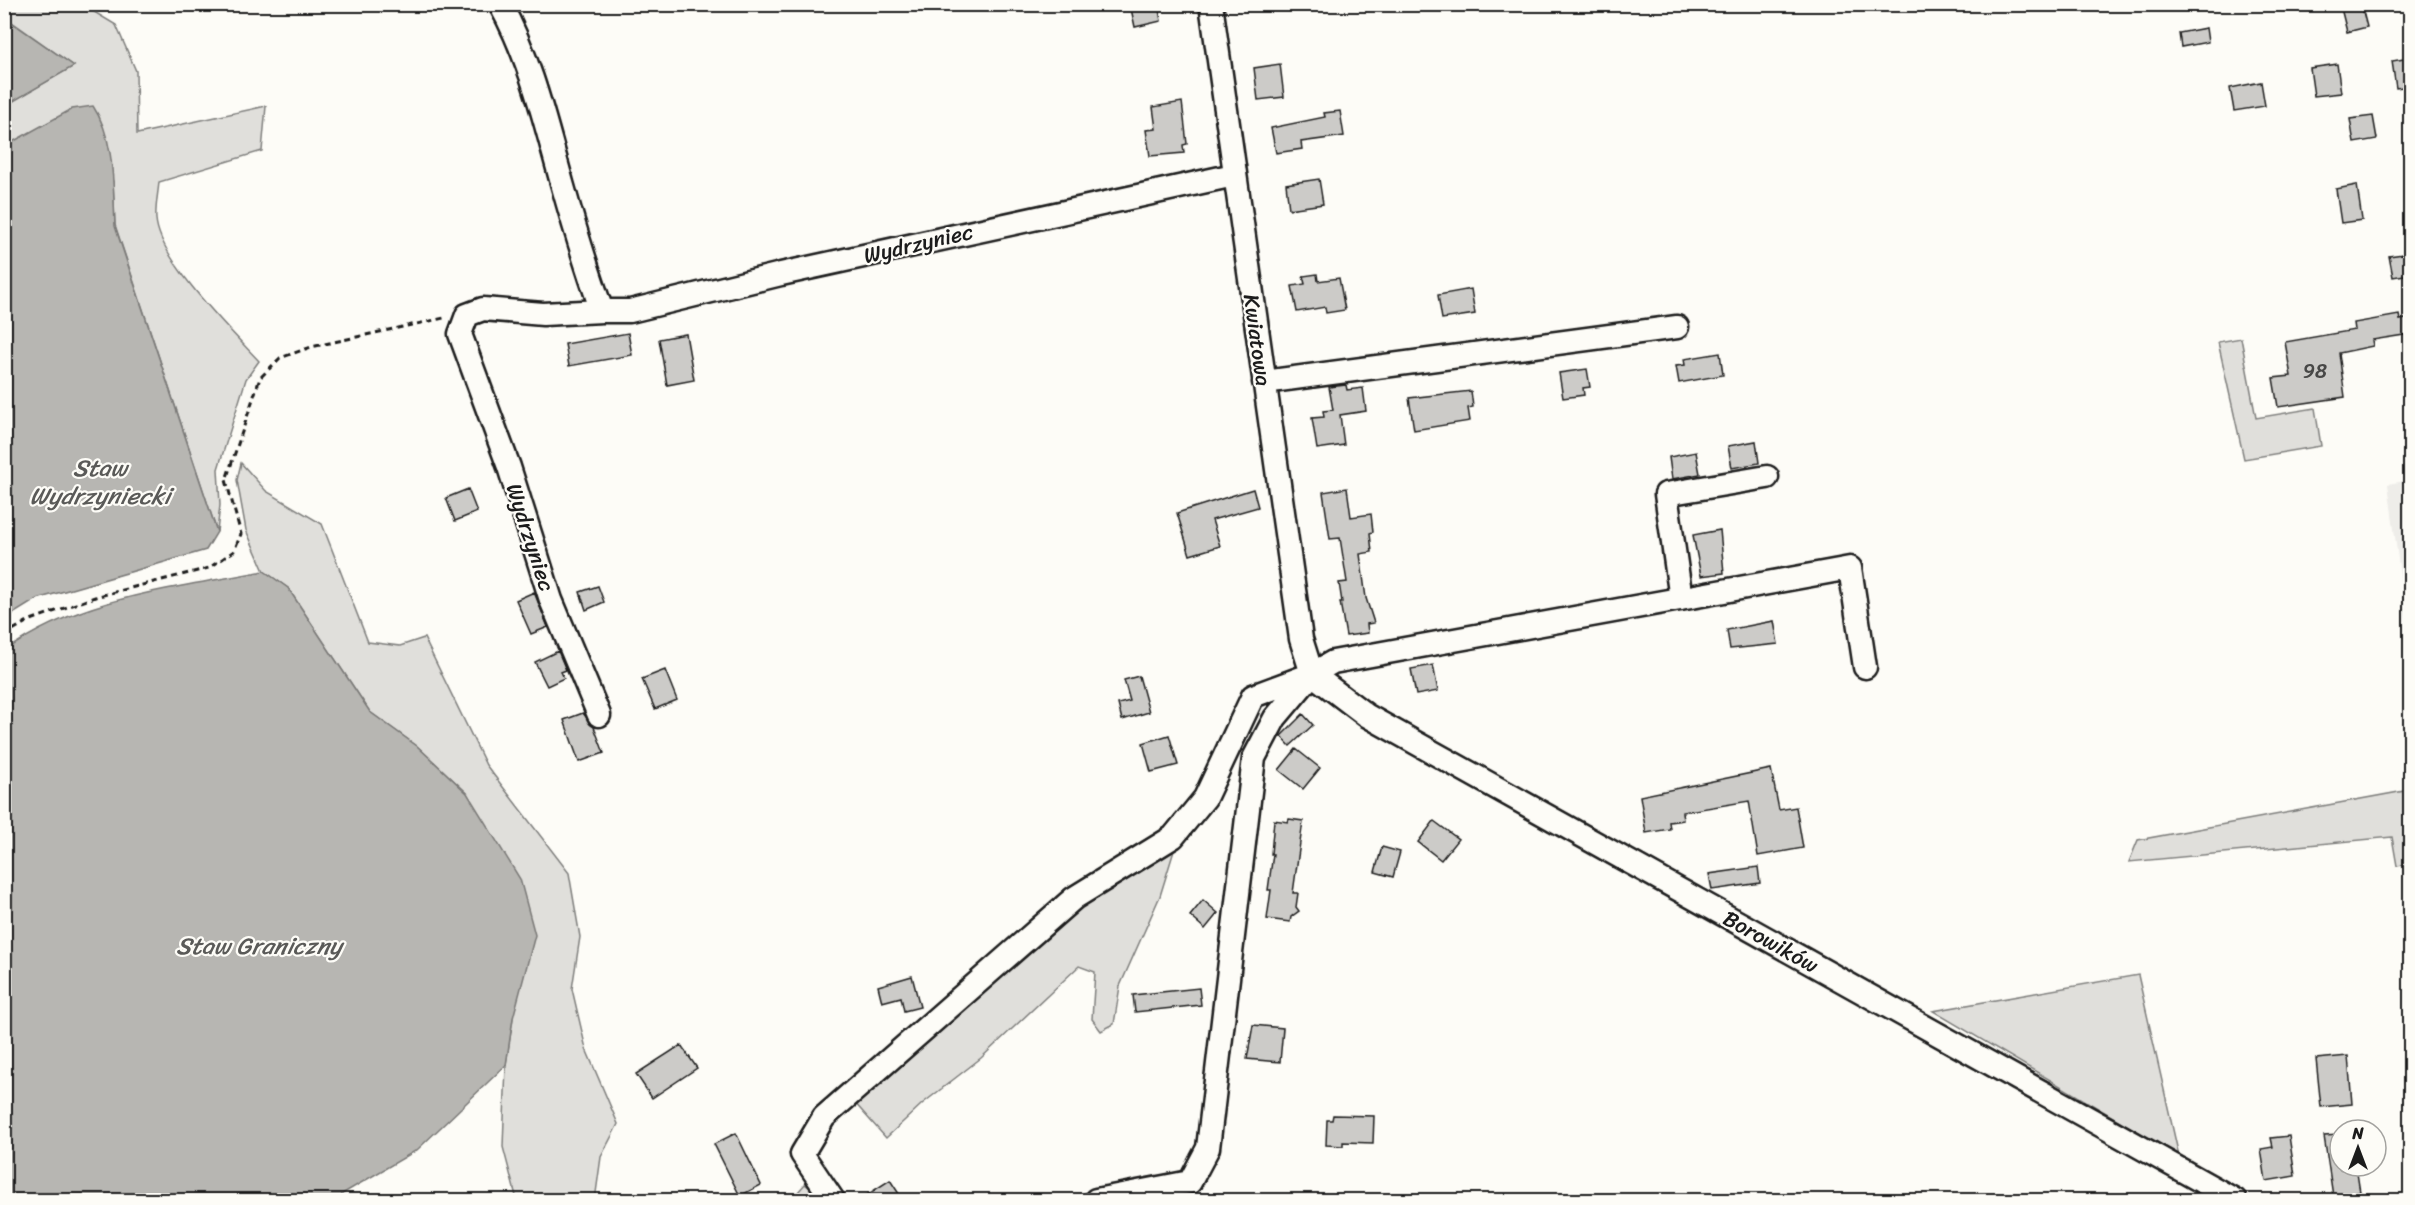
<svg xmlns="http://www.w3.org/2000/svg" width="2415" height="1205" font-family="Sriracha,sans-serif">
  <rect width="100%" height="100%" fill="#fdfcf7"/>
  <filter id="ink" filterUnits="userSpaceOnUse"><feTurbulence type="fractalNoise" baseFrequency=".0167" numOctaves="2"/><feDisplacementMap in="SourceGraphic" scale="12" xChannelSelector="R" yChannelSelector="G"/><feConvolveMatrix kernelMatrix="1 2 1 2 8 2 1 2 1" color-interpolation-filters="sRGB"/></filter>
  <g filter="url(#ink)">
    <path fill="#eeede9" d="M2410 480V649L2388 484Z"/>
    <path fill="#e0dfdb" stroke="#7e7e7c" stroke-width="1.5" d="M81 4 116 25 136 71 137 134 266 106 262 151 159 182C158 194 155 207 156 219 159 260 231 331 259 361L246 379 218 469 220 505 217 532 115 225 113 181 5 147 4 106 74 66 5 17V5Z
      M2241 338 2256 418 2315 408 2321 446 2244 459 2218 342Z
      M241 463 266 491 322 524 368 642 400 646 424 638 486 765 569 873 580 937 572 989 586 1049 618 1124 601 1157 595 1200H517L503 1147 506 1065 513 1018 467 793 417 746 370 712 288 588 264 571 246 530 237 480Z
      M2410 790V864L2397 866 2392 837 2129 862 2138 840Z
      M1177 841 1160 896 1120 986 1114 1024 1101 1031 1092 1019 1095 972 1079 966 981 1058 922 1104 886 1138 854 1102 1077 902Z
      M2138 975 2179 1156 1933 1011Z
      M805 1184 824 1200H791Z"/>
    <path fill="#b7b6b2" stroke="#797876" stroke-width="1.5" d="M4 17 74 66 5 106H4Z
      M93 106C115 139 113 186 115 226L217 532 206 550 37 599 5 619V146L72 109Z
      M264 571 288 588 370 712 417 746 467 793 520 879 535 935 513 1018 506 1065 417 1150 342 1194 341 1200H5V651C79 597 176 588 264 571Z"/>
    <path fill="#cccbc8" stroke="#1c1c1c" stroke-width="1.5" d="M1130 4H1158L1161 21 1135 27Z
      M2340 4H2361L2367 27 2347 32Z
      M2206 28 2208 42 2181 47 2179 33Z
      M2410 58V86L2396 88 2392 61Z
      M1280 64 1284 97 1258 100 1254 68Z
      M2337 64 2341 93 2314 96 2310 68Z
      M2261 82 2265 106 2234 111 2230 88Z
      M1182 102 1187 144 1183 145 1184 153 1150 156 1146 130 1156 129 1153 107Z
      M1340 111 1344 136 1301 142 1302 149 1276 153 1271 128 1325 117 1324 113Z
      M2373 116 2377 139 2354 143 2350 119Z
      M1319 179 1323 204 1289 209 1286 184Z
      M2357 185 2362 220 2341 223 2336 189Z
      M2410 253V274L2393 277 2389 256Z
      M1317 274 1318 281 1339 278 1345 310 1326 313 1325 307 1297 312 1292 286 1305 284 1303 276Z
      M1471 289 1475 314 1442 319 1438 295Z
      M2399 315 2400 320 2410 318V334L2372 340 2373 346 2339 353 2345 397 2278 407 2273 378 2291 376 2285 342 2355 330 2354 323Z
      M628 333 632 355 569 366 565 344Z
      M686 334 694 380 667 385 659 339Z
      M1720 353 1723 375 1679 383 1676 366 1685 365 1684 359Z
      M1587 369 1590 387 1583 388 1584 395 1563 398 1559 373Z
      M1346 385 1347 390 1363 388 1366 411 1340 415 1344 445 1317 449 1312 418 1324 417 1323 411 1333 410 1329 387Z
      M1471 391 1473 407 1468 408 1470 421 1414 430 1409 398Z
      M1756 441 1759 463 1732 468 1728 446Z
      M1696 452 1700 474 1672 479 1669 457Z
      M1347 488 1351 517 1371 514 1373 532 1370 533 1372 552 1360 554 1366 598 1374 623 1367 624 1368 633 1346 636 1340 602H1342L1339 583 1347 582 1340 538 1330 539 1323 492Z
      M468 489 477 512 455 521 446 498Z
      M1253 489 1258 507 1212 520 1220 546 1190 555 1177 513Z
      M1720 530 1724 573 1701 576 1693 535Z
      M598 586 604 602 586 610 580 592Z
      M534 592 548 627 531 634 516 600Z
      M1774 621 1778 644 1730 649 1727 630Z
      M558 651 566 670 561 672 564 678 547 686 535 662Z
      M1433 665 1438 691 1416 695 1411 669Z
      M665 670 677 700 655 709 642 679Z
      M1139 676 1149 712 1122 720 1118 704 1130 701 1124 680Z
      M583 713 594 727 604 753 579 762 564 720Z
      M1303 714 1313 725 1290 746 1281 736Z
      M1169 735 1178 765 1151 772 1143 743Z
      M1296 749 1320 768 1303 789 1279 770Z
      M1771 769 1779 810 1796 807 1803 848 1758 856 1749 801 1682 812 1683 820 1669 822 1670 829 1646 833 1640 796Z
      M1289 819 1303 821 1293 893H1298L1296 907 1299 911 1291 917 1290 922 1267 919 1271 890H1268L1273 854H1271L1274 820 1288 822Z
      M1434 821 1458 839 1441 860 1418 842Z
      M1382 847 1400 852 1393 877 1375 872Z
      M1758 867 1760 883 1712 890 1709 874Z
      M1203 900 1218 913 1205 929 1190 916Z
      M912 976 920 1007 904 1011 901 997 882 1002 878 986Z
      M1199 988 1201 1005 1135 1012 1133 995Z
      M1253 1025 1283 1028 1280 1062 1247 1059Z
      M681 1045 697 1068 652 1098 636 1074Z
      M2348 1056 2352 1104 2321 1107 2316 1059Z
      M1333 1115 1374 1116 1373 1143 1343 1142V1146L1326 1145 1327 1120H1332Z
      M736 1133 761 1185 740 1196 714 1144Z
      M2340 1135V1169L2356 1167 2360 1192 2333 1196 2324 1136Z
      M2289 1136 2295 1176 2266 1181 2261 1149 2273 1147 2271 1138Z
      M890 1180 903 1200H859Z"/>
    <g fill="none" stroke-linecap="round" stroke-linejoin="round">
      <g stroke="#1c1c1c" stroke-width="27">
        <path id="minor" d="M500 4C531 60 545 122 562 183 574 226 587 269 602 311H630L781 274 1234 175
          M1211 4 1301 639 1312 674 1366 715 2235 1200
          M1264 382 1677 327
          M1681 599 1666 494 1767 477
          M1312 674 1333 662 1850 568 1865 667
          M599 715 551 600 509 467 460 334 467 315 483 309 543 314 602 311
          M833 1200 802 1154 824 1117 1074 898 1173 837 1205 798 1253 696 1312 674 1275 718 1254 758 1208 1148 1190 1182 1096 1200"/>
      </g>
      <path stroke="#1c1c1c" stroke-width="3" stroke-dasharray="6 4.5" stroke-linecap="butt" d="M4 635 28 621 95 597 209 568 234 551 241 534 226 480 260 378 280 358 311 347 444 318"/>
      <use href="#minor" stroke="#fdfcf7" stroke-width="22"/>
    </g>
  </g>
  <g text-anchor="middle" stroke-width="4.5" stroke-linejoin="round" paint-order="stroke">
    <g font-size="20" fill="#484847">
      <text x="2315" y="378">98</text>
    </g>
    <g font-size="22" fill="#1c1c1c" stroke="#fdfcf7">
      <text transform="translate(918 243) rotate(-13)" y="8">Wydrzyniec</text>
      <text transform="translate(1258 340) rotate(82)" y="8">Kwiatowa</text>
      <text transform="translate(531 537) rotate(72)" y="8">Wydrzyniec</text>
      <text transform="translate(1771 941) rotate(29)" y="8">Borowików</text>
    </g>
    <g font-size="24" font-style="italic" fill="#5a5a58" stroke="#fdfcf7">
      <text x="100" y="476">Staw<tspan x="100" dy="28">Wydrzyniecki</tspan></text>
      <text x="259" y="954">Staw Graniczny</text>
    </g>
  </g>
  <rect width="2415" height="1205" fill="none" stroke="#fdfcf7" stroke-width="24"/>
  <rect x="12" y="12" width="2391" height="1181" fill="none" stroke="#1c1c1c" stroke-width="2" filter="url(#ink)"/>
  <g transform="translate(2358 1148)"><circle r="28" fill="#fdfcf7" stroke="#a3a29f" stroke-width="1.5"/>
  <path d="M0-4.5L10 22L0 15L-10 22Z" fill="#1c1c1c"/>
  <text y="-9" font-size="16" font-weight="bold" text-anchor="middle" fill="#1c1c1c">N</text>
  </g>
</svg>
